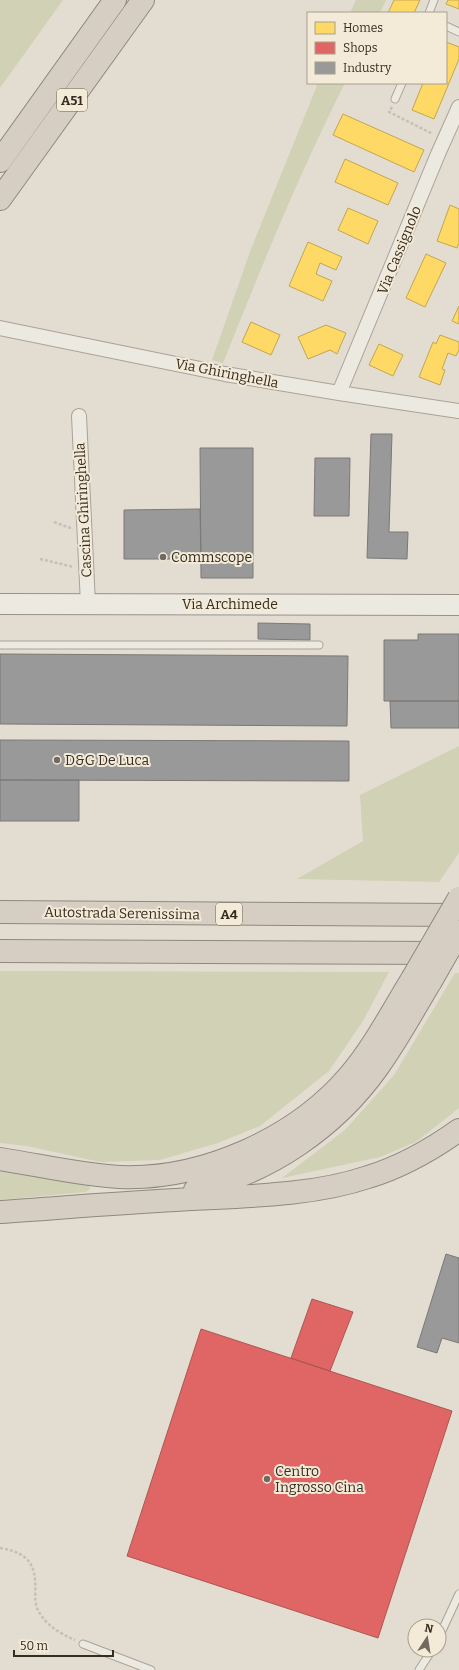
<svg xmlns="http://www.w3.org/2000/svg" width="459" height="1670" font-family="Bitter,serif">
  <rect width="100%" height="100%" fill="#e3ddd1"/>
  <path fill="#d1d1b5" d="M0 0H63L0 88Z
    M356 0H386L380 13H350Z
    M318 83H345C299 174 261 268 223 363L212 360 251 249Z
    M459 746V853L439 882 297 879 363 841 360 795Z
    M0 971 389 972 363 1021 329 1071 260 1126 218 1143 160 1160 100 1162 27 1146 0 1143Z
    M455 973H459V1108L416 1142 380 1157 282 1178 345 1130 394 1075Z
    M0 1165 89 1184 90 1189 86 1192 0 1200Z"/>
  <path fill="#ffd966" stroke="#c3a551" d="M394 0H420L414 13H388Z
    M448 0H459V9L446 4Z
    M446 42 459 47V59L434 119 412 110 423 83H446Z
    M343 114 424 150 414 172 333 135Z
    M345 159 398 183 388 205 335 182Z
    M450 205 459 209V243L457 248 437 241Z
    M348 208 378 221 368 244 338 230Z
    M308 242 342 257 336 270 320 263 316 274 332 281 323 301 289 286Z
    M426 254 446 263 425 307 406 298Z
    M459 306V324L452 321Z
    M251 322 280 335 271 355 242 342Z
    M326 325 346 333 337 354 330 350 308 359 298 337Z
    M440 335 459 342V350L456 356 448 353 442 369 445 370 440 385 419 377 433 342 436 344Z
    M379 344 403 355 393 376 369 365Z"/>
  <path fill="#e06666" stroke="#ad5551" d="M312 1299 353 1312 330 1371 291 1358Z
    M201 1329 452 1411 378 1638 127 1556Z"/>
  <path fill="#999" stroke="#7c7875" d="M371 434H392L389 532H408L407 559 367 558Z
    M200 448H253V578H201Z
    M315 458H350L349 516H314Z
    M200 509 201 559H124V510Z
    M258 623 310 624V640L258 639Z
    M418 634H459V701H384V640H418Z
    M0 654 348 656 347 726 0 724Z
    M390 701H459V728H391Z
    M0 740 349 741V781L0 780Z
    M0 780H79V821H0Z
    M446 1254 459 1258V1343L442 1338 437 1353 417 1347Z"/>
  <g fill="none" stroke-linecap="round" stroke-linejoin="round">
    <g stroke="#a9a299" stroke-width="9">
      <path id="lane" d="M429 13 434 0
        M446 26 459 32
        M395 99 402 83
        M0 645H319
        M439 1637 459 1594
        M83 1644 151 1670
        M419 1670 432 1650"/>
    </g>
    <g stroke="#a9a299" stroke-width="16">
      <path id="street" d="M0 328 225 374 339 393 459 411
        M339 393 438 154 459 107
        M79 416 88 604"/>
    </g>
    <g stroke="#989289" stroke-width="22">
      <path id="secondary" d="M0 604 459 605"/>
    </g>
    <g stroke="#8e8880" stroke-width="24">
      <path id="highway" d="M0 161 115 0
        M0 199 143 0
        M0 912 459 915
        M0 951 445 953
        M0 1159C40 1165 80 1175 120 1177 203 1180 295 1139 349 1076 374 1047 392 1011 412 979
        M195 1190C268 1173 335 1128 378 1067 398 1039 414 1009 431 981
        M0 1212C59 1208 117 1203 176 1200 237 1196 309 1197 368 1177 401 1167 431 1150 459 1130"/>
    </g>
    <path stroke="#c4c0b8" stroke-width="2.5" stroke-dasharray="3 2" stroke-linecap="butt" d="M392 107 389 112 433 134
      M54 522 73 529
      M40 559 74 567
      M0 1548C20 1551 34 1559 35 1580 36 1589 34 1600 37 1608 44 1624 59 1633 75 1640"/>
    <use href="#lane" stroke="#ece9e1" stroke-width="7"/>
    <use href="#street" stroke="#ece9e1" stroke-width="14"/>
    <use href="#secondary" stroke="#ece9e1" stroke-width="20"/>
    <use href="#highway" stroke="#d6cec2" stroke-width="22"/>
    <g stroke="#8e8880" stroke-width="24" stroke-linecap="butt">
      <path id="highway-bridge" d="M412 979 459 898
        M431 981 459 932"/>
    </g>
    <use href="#highway-bridge" stroke="#d6cec2" stroke-width="22"/>
  </g>
  <g fill="#736a5f" stroke="#f3ebd8" stroke-width="1.5">
    <circle cx="163" cy="557" r="4"/>
    <circle cx="57" cy="760" r="4"/>
    <circle cx="267" cy="1479" r="4"/>
  </g>
  <g text-anchor="middle" stroke-width="4" stroke-linejoin="round" paint-order="stroke">
    <g fill="#f3ebd8" stroke="#6f6558" stroke-width="1">
      <rect x="57" y="89" width="30" height="22" rx="3"/>
      <rect x="216" y="903" width="26" height="22" rx="3"/>
    </g>
    <g font-size="13" font-weight="bold" fill="#372c21">
      <text x="72" y="105">A51</text>
      <text x="229" y="919">A4</text>
    </g>
    <g font-size="14" fill="#372c21" stroke="#f3ebd8">
      <text transform="translate(399 250) rotate(-68)" y="5">Via Cassignolo</text>
      <text transform="translate(227 373) rotate(11)" y="5">Via Ghiringhella</text>
      <text transform="translate(83 510) rotate(-93)" y="5">Cascina Ghiringhella</text>
      <text x="230" y="609">Via Archimede</text>
      <text transform="translate(122 913) rotate(1)" y="5">Autostrada Serenissima</text>
    </g>
    <g font-size="14" fill="#372c21" stroke="#f3ebd8" text-anchor="start">
      <text x="171" y="562">Commscope</text>
      <text x="65" y="765">D&amp;G De Luca</text>
      <text x="275" y="1476">Centro<tspan x="275" dy="16">Ingrosso Cina</tspan></text>
    </g>
  </g>
  <rect x="307" y="12" width="140" height="72" fill="#f3ebd8" stroke="#a89f8f"/>
  <rect x="315" y="22" width="20" height="12" fill="#ffd966" stroke="#a89f8f"/>
  <text x="343" y="32" font-size="12" fill="#372c21">Homes</text>
  <rect x="315" y="42" width="20" height="12" fill="#e06666" stroke="#a89f8f"/>
  <text x="343" y="52" font-size="12" fill="#372c21">Shops</text>
  <rect x="315" y="62" width="20" height="12" fill="#999999" stroke="#a89f8f"/>
  <text x="343" y="72" font-size="12" fill="#372c21">Industry</text>
  <g transform="translate(427 1638) rotate(12)"><circle r="19" fill="#f3ebd8" stroke="#a89f8f"/>
  <path d="M0-3L7 15L0 10L-7 15Z" fill="#736a5f"/>
  <text y="-6" font-size="11" font-weight="bold" text-anchor="middle" fill="#372c21">N</text>
  </g>
  <path d="M14 1650v6h99v-6" fill="none" stroke="#372c21" stroke-width="2"/>
  <text x="20" y="1650" font-size="12" fill="#372c21" stroke="#f3ebd8" stroke-width="3" paint-order="stroke">50 m</text>
</svg>
